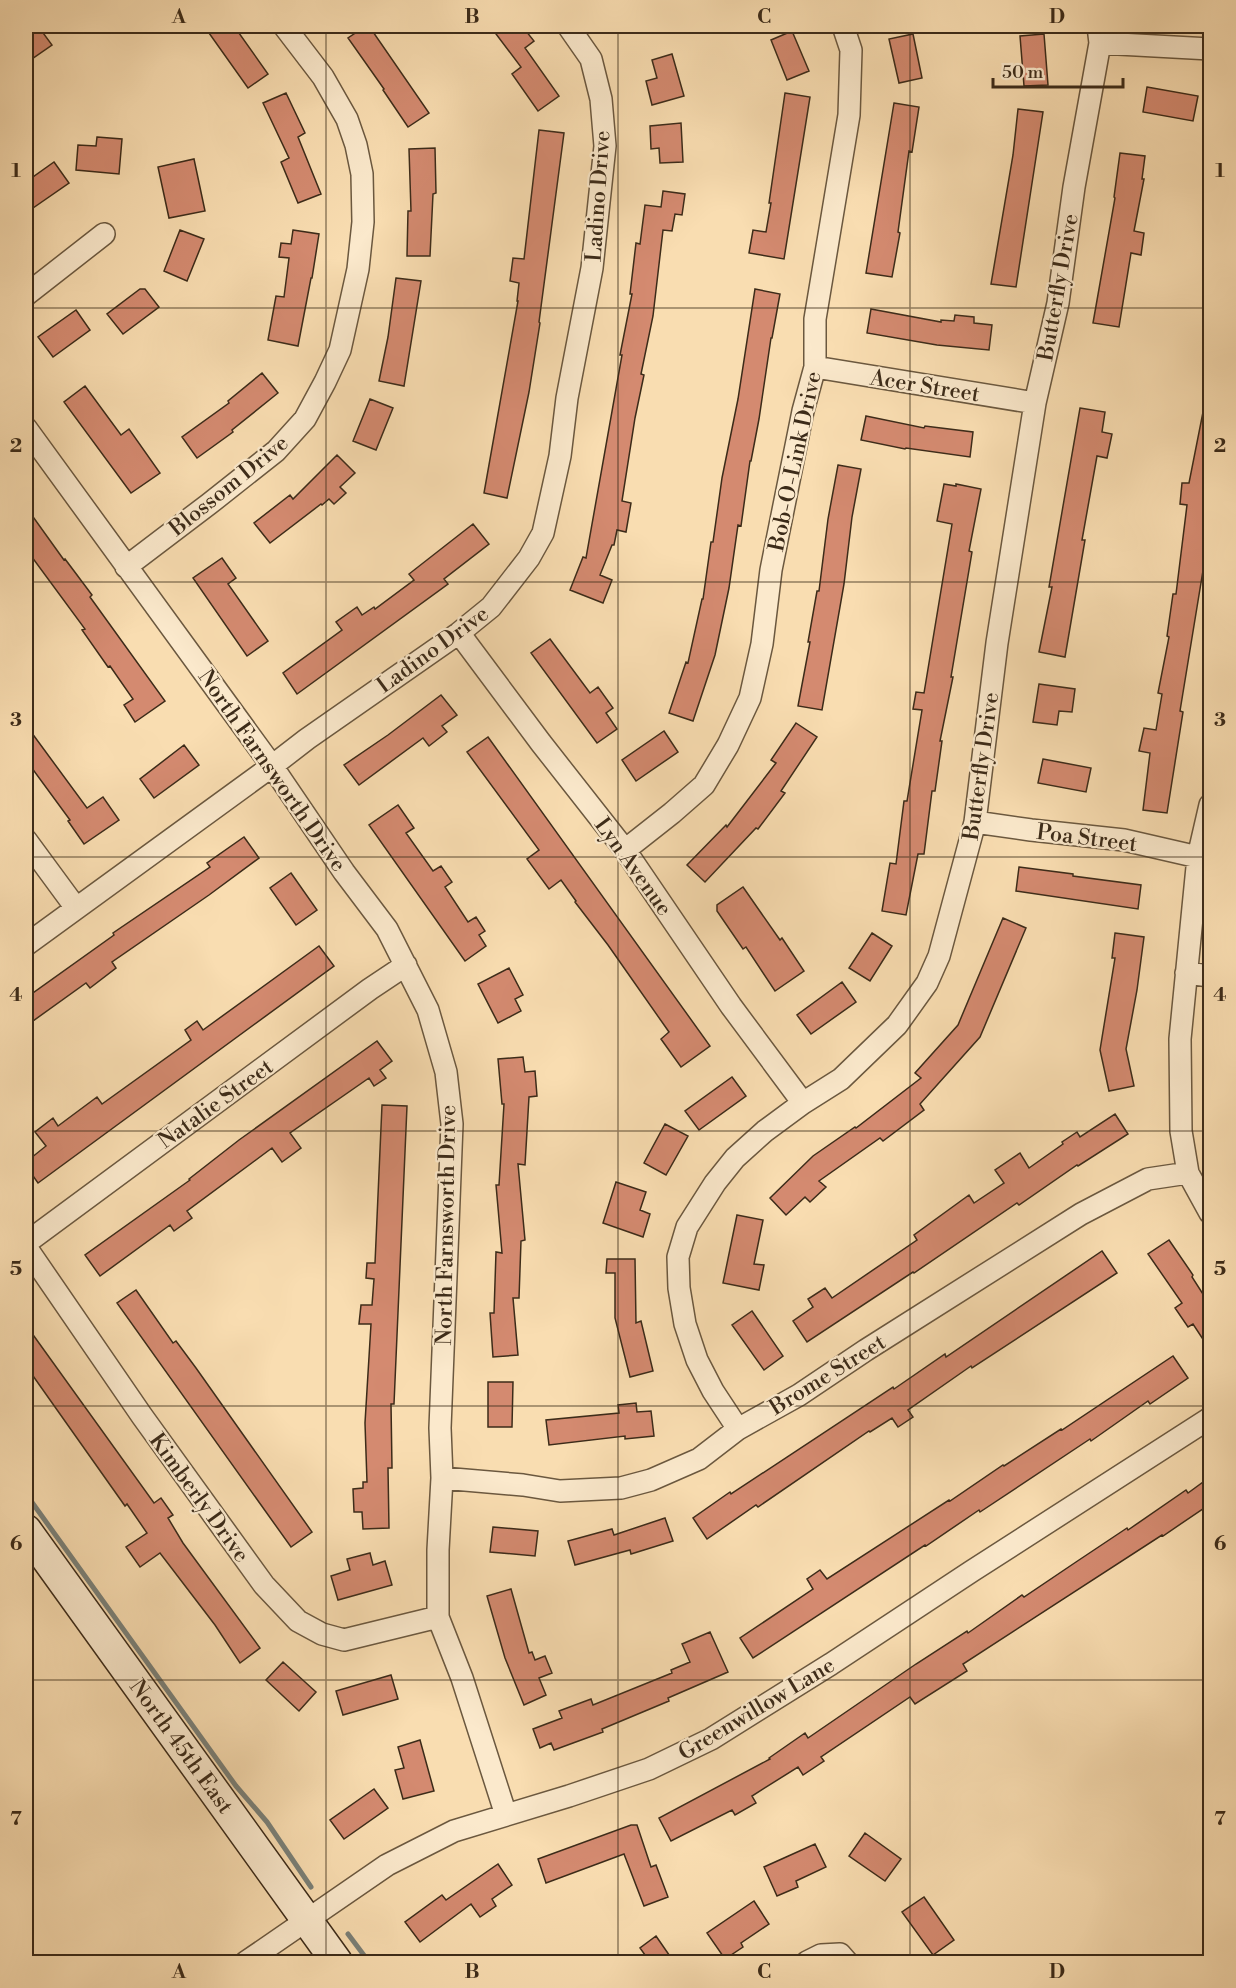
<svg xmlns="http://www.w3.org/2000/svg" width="1236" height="1988" font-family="'Libre Bodoni',serif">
  <rect width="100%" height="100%" fill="#f9ddb1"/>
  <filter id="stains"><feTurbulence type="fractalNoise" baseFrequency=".00333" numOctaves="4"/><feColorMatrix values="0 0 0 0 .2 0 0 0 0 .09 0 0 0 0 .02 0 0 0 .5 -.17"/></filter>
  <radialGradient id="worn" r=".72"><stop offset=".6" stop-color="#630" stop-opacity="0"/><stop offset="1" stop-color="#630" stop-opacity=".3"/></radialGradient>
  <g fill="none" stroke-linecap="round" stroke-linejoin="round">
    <path stroke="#7a8078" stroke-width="5" d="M26 1494 236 1786 267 1822 311 1887
      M348 1934 369 1962"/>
  </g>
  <path fill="#d48a70" stroke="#3c2b19" stroke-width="1.5" d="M35 26H38L52 45 26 63V33Z
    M204 26H234L268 74 248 88Z
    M366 26H369L429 113 408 127 383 90 384 89 348 38Z
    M490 26H522L534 41 525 48 559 96 538 111 512 74 521 67Z
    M792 31 809 71 787 80 771 40Z
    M913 34 922 78 899 83 889 39Z
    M1044 34 1048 85 1024 86 1020 36Z
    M672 54 684 96 652 105 646 81 657 78 652 60Z
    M1147 87 1198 96 1193 121 1143 112Z
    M286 93 305 133 298 137 321 194 298 203 281 162 289 158 263 103Z
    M785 93 810 97 784 259 749 253 753 230 766 232 771 203H769Z
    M894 103 919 107 912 152 909 151 898 232 900 233 892 277 866 273Z
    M1018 109 1043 112 1016 287 991 284 1013 155Z
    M681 123 683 162 660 163 659 148 651 149 650 126Z
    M539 130 564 133 539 322 540 323 529 392 507 498 484 493 518 301H517L519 283 510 281 513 258 524 259Z
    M97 137 122 139 119 174 76 170 78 145 96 146Z
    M435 148 436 193 433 194 430 256H407L408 211H411L409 149Z
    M1120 153 1145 156 1142 179H1144L1134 231 1144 233 1141 255 1131 253 1119 327 1093 323 1115 198 1114 197Z
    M194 159 205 211 169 218 158 167Z
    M54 162 69 183 33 208 26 198V182Z
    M663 191 685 194 682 215 675 214 672 231 663 230 653 316 641 374 644 375 635 418 622 501 631 503 626 532 617 530 614 545H612L600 575 612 580 603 603 570 590 583 557 586 558 622 355H620L632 294H630L636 243 640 244 645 205 661 207Z
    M180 230 204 239 187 281 164 271Z
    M293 230 319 234 312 278H311L298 346 268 340 276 296 284 297 289 258 279 257 281 243 291 244Z
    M396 278 421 281 404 386 379 381 388 337Z
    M140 289H145L159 307 123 334 107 314Z
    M755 289 780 294 772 338H771L759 419 751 461H750L741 526 738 525 729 588 715 655 693 721 669 713 686 662 688 663 702 599H703L711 542H713L722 478 738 399Z
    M871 309 941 322V320L954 321 955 315 974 317V323L992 325 989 350 937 345 867 333Z
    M76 310 90 330 53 357 38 337Z
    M262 373 278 393 232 430 233 432 197 458 182 437 229 403 228 401Z
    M85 386 121 435 129 429 160 473 131 493 64 402Z
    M370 399 393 408 376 450 353 441Z
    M1204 407H1210V517L1208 540 1180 711 1183 712 1167 813 1143 810 1150 753 1139 751 1144 728 1156 730 1162 694 1158 693 1169 637 1167 636 1173 594H1176L1187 505 1180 504 1182 483H1189Z
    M1080 408 1105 412 1102 432 1112 434 1107 458 1097 456 1082 540H1085L1065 657 1039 652 1052 587H1049Z
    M866 416 924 428 925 426 973 432 970 457 906 448 905 449 861 440Z
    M337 455 355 473 340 487 346 493 334 504 329 499 322 505 321 504 270 543 254 523 290 495 293 499Z
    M838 465 861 469 852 517 844 584 822 710 798 706 810 642H808L817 591H819L828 519Z
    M944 484 956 486V484L981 489 969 551 972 552 951 677H953L940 741H942L935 791H932L924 854H918L906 915 882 911 890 863 896 864 904 801H907L922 710 913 709 916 692 924 693 952 524 937 521Z
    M26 507 64 560 65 559 92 595 90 597 165 701 135 722 124 705 133 699 110 666 108 667 82 630 85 629 26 549Z
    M473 524 489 544 444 579 448 584 297 694 283 673 342 630 336 622 357 607 362 615 374 607 375 609 414 580 409 574Z
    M222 558 236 578 228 584 268 641 247 656 193 578Z
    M550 639 590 693 598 687 613 708 606 713 617 729 597 743 531 653Z
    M1039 684 1075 689 1072 712 1059 711 1057 725 1033 722Z
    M441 695 457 715 442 726 447 732 429 746 423 738 359 785 344 765 388 735Z
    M796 723 817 737 781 791 785 793 758 829 756 828 705 882 687 865 726 825 727 827 776 763 771 760Z
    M26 725 87 808 103 797 119 820 84 844 68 821 70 820 26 760Z
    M664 731 678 752 636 781 622 760Z
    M488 737 710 1046 681 1067 661 1039 669 1032 608 945 575 902 576 901 561 880 549 889 527 859 539 850 467 752Z
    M184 745 199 765 154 798 140 779Z
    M1043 759 1091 768 1086 792 1038 783Z
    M398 805 414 828 406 833 433 871 441 866 452 882 445 887 468 922 476 917 485 931 479 935 486 946 465 961 369 825Z
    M244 837 259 858 209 895 112 962 116 968 90 988 86 983 26 1026V998L114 935 113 933 210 867 207 863Z
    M1019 867 1073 874V876L1141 885 1138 909 1016 891Z
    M291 873 317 910 296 925 270 888Z
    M743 887 780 940 782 938 804 971 775 991 746 947 743 949 717 911V905Z
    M1003 918 1026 928 980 1037 920 1104 924 1110 883 1141 880 1138 819 1181 826 1187 810 1202 805 1197 786 1215 770 1198 813 1156 855 1127 856 1128 921 1078 915 1073 958 1025Z
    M872 933 892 946 870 981 849 968Z
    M1115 933 1144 937 1137 990 1126 1049 1134 1086 1109 1091 1100 1050 1115 958H1112Z
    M319 946 334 966 38 1183 26 1166V1162L46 1146 35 1132 53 1118 58 1126 97 1097 102 1104 191 1040 185 1030 197 1021 203 1030Z
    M509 968 523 995 515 999 521 1011 498 1023 478 984Z
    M842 982 856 1002 811 1034 797 1015Z
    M377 1041 392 1061 380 1070 386 1078 374 1086 369 1078 290 1133 301 1148 282 1162 272 1148 187 1211 192 1218 174 1231 170 1225 100 1276 85 1255 190 1180 189 1179 239 1140Z
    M523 1057 525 1072 535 1071 537 1096 529 1097 525 1165 518 1164 525 1240 521 1241 519 1298H513L518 1355 493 1357 490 1313H494L496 1252 502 1253 496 1185H499L504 1104H502L498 1059Z
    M732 1077 746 1096 699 1130 685 1111Z
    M382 1105 407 1106 394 1404H391L392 1468H388L389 1528 363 1529 362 1512H354L353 1489 363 1488V1482H367L365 1423 371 1324H359L361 1305H372L374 1279 366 1278 367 1263H375Z
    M1115 1114 1128 1134 1078 1166 1077 1165 1019 1205 1017 1203 914 1273 913 1272 807 1342 793 1321 813 1307 808 1299 825 1288 832 1298 917 1240 914 1235 969 1195 974 1203 1004 1183 995 1170 1020 1153 1029 1168 1063 1144 1062 1142 1077 1132 1080 1137Z
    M665 1124 688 1136 666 1175 644 1163Z
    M616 1182 646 1192 640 1210 650 1214 643 1237 603 1223Z
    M737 1215 763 1220 754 1264 764 1265 759 1290 723 1283Z
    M1169 1240 1193 1275 1192 1277 1210 1305V1350L1193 1324 1188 1327 1175 1308 1182 1303 1148 1254Z
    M1102 1251 1117 1273 972 1368 971 1366 908 1410 913 1417 898 1427 892 1418 870 1432 869 1431 758 1507 756 1505 707 1539 693 1518 730 1492 731 1494 893 1387 894 1389 945 1354 946 1357Z
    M607 1259H635L636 1323 641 1321 653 1371 630 1377 615 1318V1273H606Z
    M136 1290 173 1343 176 1341 196 1368 312 1532 291 1547 117 1303Z
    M752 1311 783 1356 764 1370 732 1325Z
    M26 1325 154 1503 161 1498 173 1515 168 1518 183 1543 260 1648 240 1663 215 1625 160 1553 140 1567 126 1547 147 1533 127 1504 125 1506 26 1366Z
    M1173 1356 1188 1378 1150 1404 1148 1401 1091 1441 1090 1439 980 1512 979 1510 926 1546 925 1545 753 1658 740 1638 813 1589 807 1579 820 1570 827 1579 949 1500 950 1501 1003 1465 1004 1466 1061 1429 1062 1430Z
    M488 1382H513L512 1427H488Z
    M636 1403 637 1412 651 1411 654 1436 625 1439V1436L549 1445 546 1420 619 1413 618 1405Z
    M1210 1477V1504L1163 1536 1162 1535 963 1664 967 1671 915 1704 910 1697 821 1757 824 1761 803 1775 798 1767 752 1796 756 1803 735 1815 732 1810 671 1841 659 1818 770 1759 769 1758 805 1733 808 1738 916 1664 967 1631 968 1633 1022 1595 1024 1597 1076 1562 1127 1528 1128 1530 1186 1490 1188 1493Z
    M665 1518 673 1541 631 1554 630 1550 575 1565 568 1541 612 1529 614 1535Z
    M493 1527 538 1531 535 1556 490 1552Z
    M370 1553 373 1565 385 1561 392 1585 338 1600 331 1576 350 1570 347 1559Z
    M511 1589 529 1653 532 1652 535 1660 545 1656 552 1673 539 1678 546 1695 524 1705 505 1658 487 1596Z
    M710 1632 728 1672 668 1698 669 1701 602 1729 603 1732 554 1750 551 1743 540 1748 533 1729 562 1718 559 1711 591 1699 593 1705 672 1673 671 1670 690 1662 682 1644Z
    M283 1662 316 1692 299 1711 266 1680Z
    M391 1675 398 1699 343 1715 336 1691Z
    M420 1740 434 1791 403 1799 395 1770 404 1768 398 1747Z
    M374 1789 388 1808 344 1839 330 1820Z
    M631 1825H637L651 1867 656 1865 668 1897 644 1906 624 1854 546 1883 538 1859Z
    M865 1833 901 1859 885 1881 849 1856Z
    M815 1844 826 1867 796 1881 798 1887 777 1896 764 1867Z
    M498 1864 512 1885 492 1899 496 1906 480 1917 471 1904 420 1942 405 1922 442 1895 446 1900Z
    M924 1897 954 1940 933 1955 902 1912Z
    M754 1901 769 1924 741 1943 743 1947 725 1959 707 1933Z
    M656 1936 674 1962H650L640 1948Z"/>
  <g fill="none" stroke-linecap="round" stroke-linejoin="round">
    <g stroke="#6b583f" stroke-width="24">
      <path id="street" d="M1100 43 1210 49
        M26 295 104 234
        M815 367 1035 403
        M26 428 272 766 344 872 387 929 428 1010 446 1072 452 1124 440 1428 442 1478 438 1550V1617L462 1678 506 1815
        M126 567 209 504 276 451 305 419 325 382 340 350 358 269 363 222 362 174 356 145 347 119 323 77 284 26
        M459 633 541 743 625 850 731 1006 803 1103
        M1210 805 1198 857 1180 1039 1181 1131 1188 1173 1210 1213
        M975 822 1031 830 1124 840 1198 857
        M26 840 76 908
        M625 850 672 813 704 785 728 745 750 698 762 644 771 570 803 411 815 367V319L849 115 851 50 843 26
        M26 945 272 766 307 739 459 633 491 607 529 558 543 533 560 456 567 398 592 268 605 146 601 99 591 59 568 26
        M1186 973 1210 976
        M26 1243 370 989 406 965
        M26 1247 142 1416 264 1585 298 1621 322 1634 344 1640 438 1617
        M738 1429 713 1391 697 1360 685 1324 679 1288 678 1257 687 1227 715 1183 735 1158 765 1131 803 1103 841 1079 897 1025 927 983 939 956 975 822 997 643 1035 403 1058 303 1074 187 1100 43 1098 26
        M442 1478 523 1485 560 1491 621 1488 651 1480 699 1459 738 1429 799 1395 866 1350 1081 1214 1148 1179 1188 1173
        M246 1962 387 1865 454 1831 569 1796 649 1769 711 1739 831 1664 972 1571 1210 1418
        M807 1962 821 1955 840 1954 847 1962"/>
    </g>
    <g stroke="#3c2b19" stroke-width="33">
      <path id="secondary" d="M26 1530 337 1962"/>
    </g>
    <use href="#street" stroke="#fbe9cc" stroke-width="21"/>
    <use href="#secondary" stroke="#fbe9cc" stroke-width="30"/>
  </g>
  <path fill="none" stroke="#3c2b19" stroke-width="1.5" stroke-opacity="0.55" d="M326 26V1962M618 26V1962M910 26V1962M26 308H1210M26 582H1210M26 857H1210M26 1131H1210M26 1406H1210M26 1680H1210"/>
  <g text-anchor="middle" stroke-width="4.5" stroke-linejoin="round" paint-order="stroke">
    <g font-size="22" fill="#3c2b19" stroke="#fbe9cc">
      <text transform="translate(597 196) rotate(-86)" y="8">Ladino Drive</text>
      <text transform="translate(1057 287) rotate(-80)" y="8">Butterfly Drive</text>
      <text transform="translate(925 385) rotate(9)" y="8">Acer Street</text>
      <text transform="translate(794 461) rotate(-78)" y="8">Bob-O-Link Drive</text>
      <text transform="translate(228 485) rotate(-39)" y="8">Blossom Drive</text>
      <text transform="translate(432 649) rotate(-36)" y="8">Ladino Drive</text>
      <text transform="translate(980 766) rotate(-82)" y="8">Butterfly Drive</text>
      <text transform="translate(273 770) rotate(55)" y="8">North Farnsworth Drive</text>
      <text transform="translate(1087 837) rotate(7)" y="8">Poa Street</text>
      <text transform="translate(634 866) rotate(54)" y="8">Lyn Avenue</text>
      <text transform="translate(215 1103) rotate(-36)" y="8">Natalie Street</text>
      <text transform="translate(445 1225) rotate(-89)" y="8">North Farnsworth Drive</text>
      <text transform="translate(827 1374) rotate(-32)" y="8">Brome Street</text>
      <text transform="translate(200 1497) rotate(54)" y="8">Kimberly Drive</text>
      <text transform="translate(756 1708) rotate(-31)" y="8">Greenwillow Lane</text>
      <text transform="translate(182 1746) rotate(54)" y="8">North 45th East</text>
    </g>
  </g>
  <rect width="1236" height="1988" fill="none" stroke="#f9ddb1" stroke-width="66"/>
  <path d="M993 78v9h130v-9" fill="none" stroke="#3c2b19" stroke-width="3"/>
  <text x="1002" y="78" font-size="18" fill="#3c2b19" stroke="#fbe9cc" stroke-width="4.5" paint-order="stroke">50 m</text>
  <rect x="33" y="33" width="1170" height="1922" fill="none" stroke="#3c2b19" stroke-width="2"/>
  <g font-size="20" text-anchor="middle" font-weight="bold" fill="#3c2b19">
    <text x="179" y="23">A</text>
    <text x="472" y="23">B</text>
    <text x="764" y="23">C</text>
    <text x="1057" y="23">D</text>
    <text x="16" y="177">1</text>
    <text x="1220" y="177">1</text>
    <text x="16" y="452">2</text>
    <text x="1220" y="452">2</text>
    <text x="16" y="726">3</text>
    <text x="1220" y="726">3</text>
    <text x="16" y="1001">4</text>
    <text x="1220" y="1001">4</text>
    <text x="16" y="1275">5</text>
    <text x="1220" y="1275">5</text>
    <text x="16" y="1550">6</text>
    <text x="1220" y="1550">6</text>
    <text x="16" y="1825">7</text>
    <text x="1220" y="1825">7</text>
    <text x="179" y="1978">A</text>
    <text x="472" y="1978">B</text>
    <text x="764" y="1978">C</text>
    <text x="1057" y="1978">D</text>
  </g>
  <rect width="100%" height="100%" filter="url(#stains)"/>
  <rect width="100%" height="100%" fill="url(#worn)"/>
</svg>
